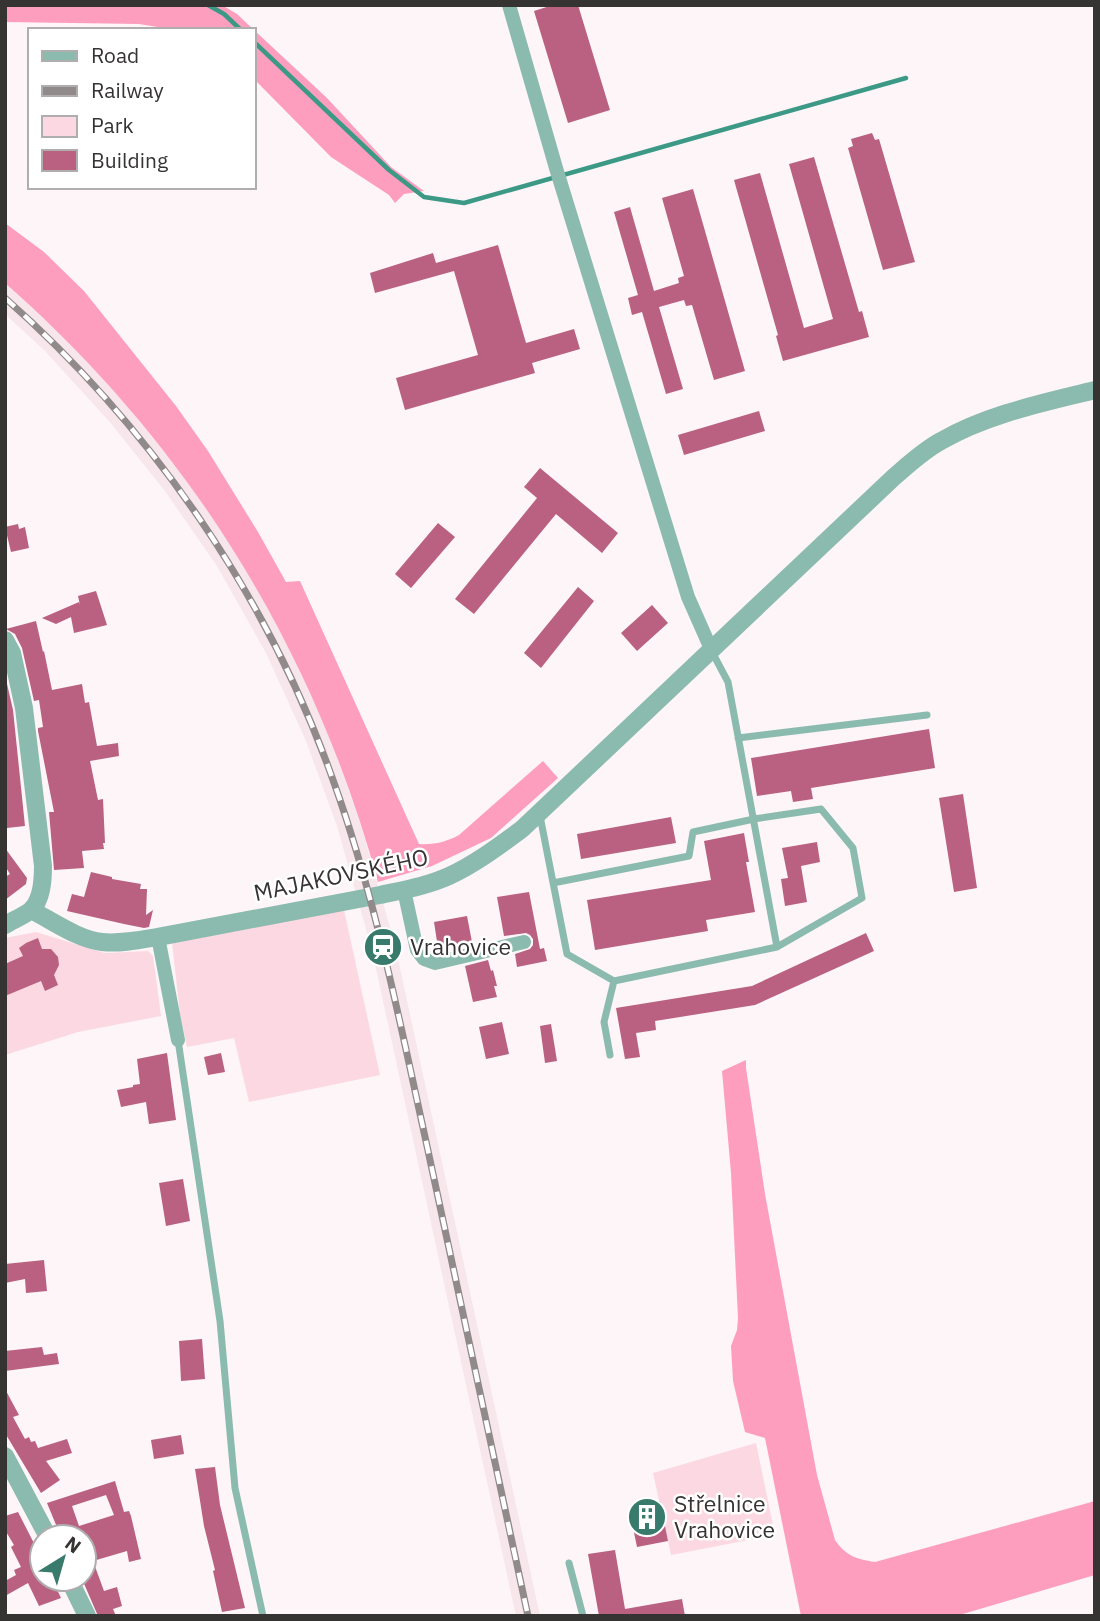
<svg xmlns="http://www.w3.org/2000/svg" width="1100" height="1621" font-family="'IBM Plex Sans',sans-serif">
  <rect width="100%" height="100%" fill="#fdf5f7"/>
  <path fill="#f7e6eb" d="M5 283 61 335 94 369 127 406 184 477 237 554 261 596 286 642 328 732 359 819 395 945 540 1616H516L372 950 337 826 306 741 266 653 217 566 165 491 109 421 45 351 5 314Z"/>
  <path fill="#fcd8e2" d="M344 910 380 1075 249 1102 234 1038 187 1047 180 1014 172 942Z
    M36 932 105 953 148 951 153 956 161 1016 78 1032 5 1055V938Z
    M756 1443 775 1535 671 1555 653 1473Z"/>
  <path fill="#fe9ebe" d="M5 5H222L237 14 254 30H176L139 24 5 22Z
    M254 30 327 98 391 167 424 191 404 194 395 203 389 195 331 157 254 79Z
    M5 223 44 252 84 291 176 406 208 451 258 532 286 582 300 581 419 844C434 845 446 842 459 835L543 761 558 778 491 838 432 866 378 882C314 647 188 444 5 283Z
    M746 1060V1068L765 1194 817 1475 835 1540C846 1556 856 1559 875 1562L1095 1501V1575L956 1616H801L765 1438 745 1432 733 1381 731 1346 737 1330 738 1318 731 1173 722 1071Z"/>
  <g fill="none" stroke-linecap="round" stroke-linejoin="round">
    <path stroke="#3c9986" stroke-width="4.5" d="M208 5 224 14 241 30
      M254 42 389 170 424 197 464 203 906 78"/>
  </g>
  <path fill="#ba6080" fill-rule="evenodd" d="M553 5H578L610 110 568 123 534 11Z
    M872 133 875 140 879 139 915 262 883 270 848 148 853 146 851 139Z
    M814 157 859 312 862 311 869 337 783 361 776 336 778 335 734 180 760 173 804 328 833 319 789 164Z
    M693 189 745 371 714 380 692 305 686 306 684 300 659 307 683 389 666 394 642 312 632 315 628 298 638 295 614 212 630 207 654 291 679 283 678 278 684 276 662 198Z
    M498 245 526 343 574 329 580 349 532 363 535 373 405 410 396 378 478 355 454 271 375 293 370 273 433 253 436 263Z
    M759 411 765 431 684 455 678 435Z
    M540 468 618 533 602 553 556 514 474 614 455 599 537 498 524 487Z
    M438 523 455 537 411 588 395 574Z
    M18 524 19 529 25 527 29 548 11 552 5 527Z
    M578 587 594 601 541 668 524 653Z
    M96 591 107 625 74 633 71 617 56 624 42 618 79 602 80 605 78 596Z
    M652 605 668 623 637 651 621 633Z
    M36 621 43 652 44 651 52 690 82 684 85 703 89 702 97 746 118 743 119 756 90 761 98 800 103 799 105 843H103L104 849 82 851 84 868 54 870 49 812H54L38 731V728L43 727 39 700 34 701 22 648 15 634 6 629Z
    M5 675 13 710 25 826 7 828 5 817Z
    M929 729 935 768 811 788 813 799 793 802 791 791 757 796 751 758Z
    M963 794 977 888 954 892 939 798Z
    M671 817 676 843 581 859 577 834Z
    M744 833 749 862H746L755 912 706 920 708 931 595 950 587 900 711 880 704 841Z
    M817 842 820 862 801 866 807 902 785 906 781 879 788 878 782 848Z
    M5 848 27 878 26 884 5 900V877L10 874 5 866Z
    M91 872 112 877V879L141 884 140 889H147L146 915 153 910 149 927 144 928 124 924 67 911 72 894 84 897Z
    M529 892 540 949 544 948 547 961 517 967 515 954 530 949 533 945V939L530 935 526 933 504 936 497 897Z
    M467 916 472 942 438 948 434 922Z
    M866 933 874 951 755 1005 655 1021 656 1030 636 1033 640 1057 625 1059 616 1008 752 986Z
    M38 938 42 949H51L58 957 59 965 54 975 58 985 45 991 41 981 5 996V964L23 956 19 948 26 943Z
    M488 960 491 971 493 970 497 986H494L497 997 473 1002 465 966Z
    M502 1022 509 1054 486 1059 479 1027Z
    M551 1024 557 1061 545 1063 540 1026Z
    M167 1053 176 1120 149 1124 146 1102 121 1107 117 1090 133 1087V1085L140 1084 137 1059Z
    M221 1053 225 1072 208 1075 204 1057Z
    M183 1179 190 1221 166 1226 159 1183Z
    M44 1260 47 1291 26 1293 25 1279 5 1283V1264Z
    M202 1339 205 1379 181 1381 179 1341Z
    M42 1347 44 1355 57 1353 59 1364 5 1371V1351Z
    M5 1389 19 1415 13 1417 25 1439 29 1437 31 1442 35 1441 38 1448 67 1439 72 1453 46 1461 60 1480 41 1493 5 1433Z
    M181 1435 184 1454 154 1459 151 1440Z
    M215 1467 220 1505 245 1608 222 1612 213 1571 215 1570 204 1526 195 1469Z
    M115 1481 124 1512 129 1511 131 1516 141 1559 129 1562 127 1551 93 1561 104 1591 117 1587 122 1606 113 1609 116 1616H98L82 1579H84V1537H59V1532L47 1503ZM106 1495 114 1515 79 1526 72 1506Z
    M660 1501 668 1541 637 1547 629 1508Z
    M18 1512 42 1559V1579H52L61 1598 39 1606 28 1583 5 1596V1581L16 1575 14 1570 21 1567 11 1547 14 1545 5 1530V1516Z
    M615 1550 625 1609 682 1599 685 1616H599L588 1554Z"/>
  <g fill="none" stroke-linecap="round" stroke-linejoin="round">
    <path stroke="#8bbbae" stroke-width="7" d="M711 650 728 682 777 947
      M738 738 927 715
      M540 816 567 954 614 981 777 947 862 898 853 848 821 809 754 819 693 832 689 856 553 883
      M178 1040 220 1321 235 1488 263 1616
      M610 1055 604 1022 614 981
      M569 1563 583 1616"/>
    <path stroke="#8bbbae" stroke-width="14" d="M509 5 556 168 688 597 711 649
      M404 890 417 950 424 959 435 963 524 942
      M158 937 178 1040"/>
    <path stroke="#8bbbae" stroke-width="18" d="M5 640 12 653 24 708 43 866C43 880 42 900 31 910 24 916 13 920 5 925
      M31 910C53 921 77 939 102 942 120 944 140 940 158 937L380 895C403 890 427 886 449 876 475 864 499 846 522 829L894 477C909 464 924 450 941 441 988 414 1043 403 1095 390
      M5 1456 48 1537
      M69 1579 87 1616"/>
    <g stroke="#908a8b" stroke-width="7">
      <path id="rail" d="M5 298C151 427 268 596 333 780 376 899 400 1023 427 1146 461 1303 494 1459 528 1616"/>
    </g>
    <use href="#rail" stroke="#fff" stroke-width="4.5" stroke-dasharray="13" stroke-linecap="butt"/>
  </g>
  <defs>
    <g id="station-disc" transform="scale(2.0125)"><circle r="9.5" fill="#387a6b" stroke="#fff"/><path d="M-3-6H3Q5-6 5-4V2Q5 4 3 4L4.5 6H3L1.5 4h-3L-3 6H-4.5L-3 4Q-5 4-5 2V-4Q-5-6-3-6ZM-3.5-4v3h7v-3ZM-3.5 1v1.5H-2V1ZM2 1v1.5H3.5V1Z" fill="#fff"/></g>
    <g id="building-disc" transform="scale(2.0125)"><circle r="9.5" fill="#387a6b" stroke="#fff"/><path d="M-4-6H4V6H1V3H-1V6H-4ZM-2.5-4.3h1.7v1.8h-1.7ZM.8-4.3h1.7v1.8H.8ZM-2.5-1h1.7V.8h-1.7ZM.8-1h1.7V.8H.8Z" fill="#fff"/></g>
  </defs>
  <g fill-rule="evenodd">
    <use href="#station-disc" x="383" y="947"/>
    <use href="#building-disc" x="647" y="1517"/>
  </g>
  <g text-anchor="middle" stroke-width="5" stroke-linejoin="round" paint-order="stroke">
    <g font-size="23" fill="#363333" stroke="#fff">
      <text transform="translate(341 875) rotate(-12)" y="8">MAJAKOVSKÉHO</text>
    </g>
    <g font-size="23" fill="#363333" stroke="#fff" text-anchor="start">
      <text x="410" y="955">Vrahovice</text>
      <text x="674" y="1512">Střelnice<tspan x="674" dy="26">Vrahovice</tspan></text>
    </g>
  </g>
  <rect width="1100" height="1621" fill="none" stroke="#363333" stroke-width="14"/>
  <rect x="28" y="28" width="228" height="161" fill="#ffffff" stroke="#afadad" stroke-width="2"/>
  <rect x="42" y="51" width="35" height="10" fill="#8bbbae" stroke="#afadad" stroke-width="2"/>
  <text x="91" y="63" font-size="21" fill="#363333">Road</text>
  <rect x="42" y="86" width="35" height="10" fill="#908a8b" stroke="#afadad" stroke-width="2"/>
  <text x="91" y="98" font-size="21" fill="#363333">Railway</text>
  <rect x="42" y="116" width="35" height="21" fill="#fcd8e2" stroke="#afadad" stroke-width="2"/>
  <text x="91" y="133" font-size="21" fill="#363333">Park</text>
  <rect x="42" y="150" width="35" height="21" fill="#ba6080" stroke="#afadad" stroke-width="2"/>
  <text x="91" y="168" font-size="21" fill="#363333">Building</text>
  <g transform="translate(63 1558) rotate(37)"><circle r="33" fill="#ffffff" stroke="#afadad" stroke-width="2"/>
  <path d="M0-5L12 26L0 18L-12 26Z" fill="#387a6b"/>
  <text y="-10" font-size="19" font-weight="bold" text-anchor="middle" fill="#363333">N</text>
  </g>
</svg>
